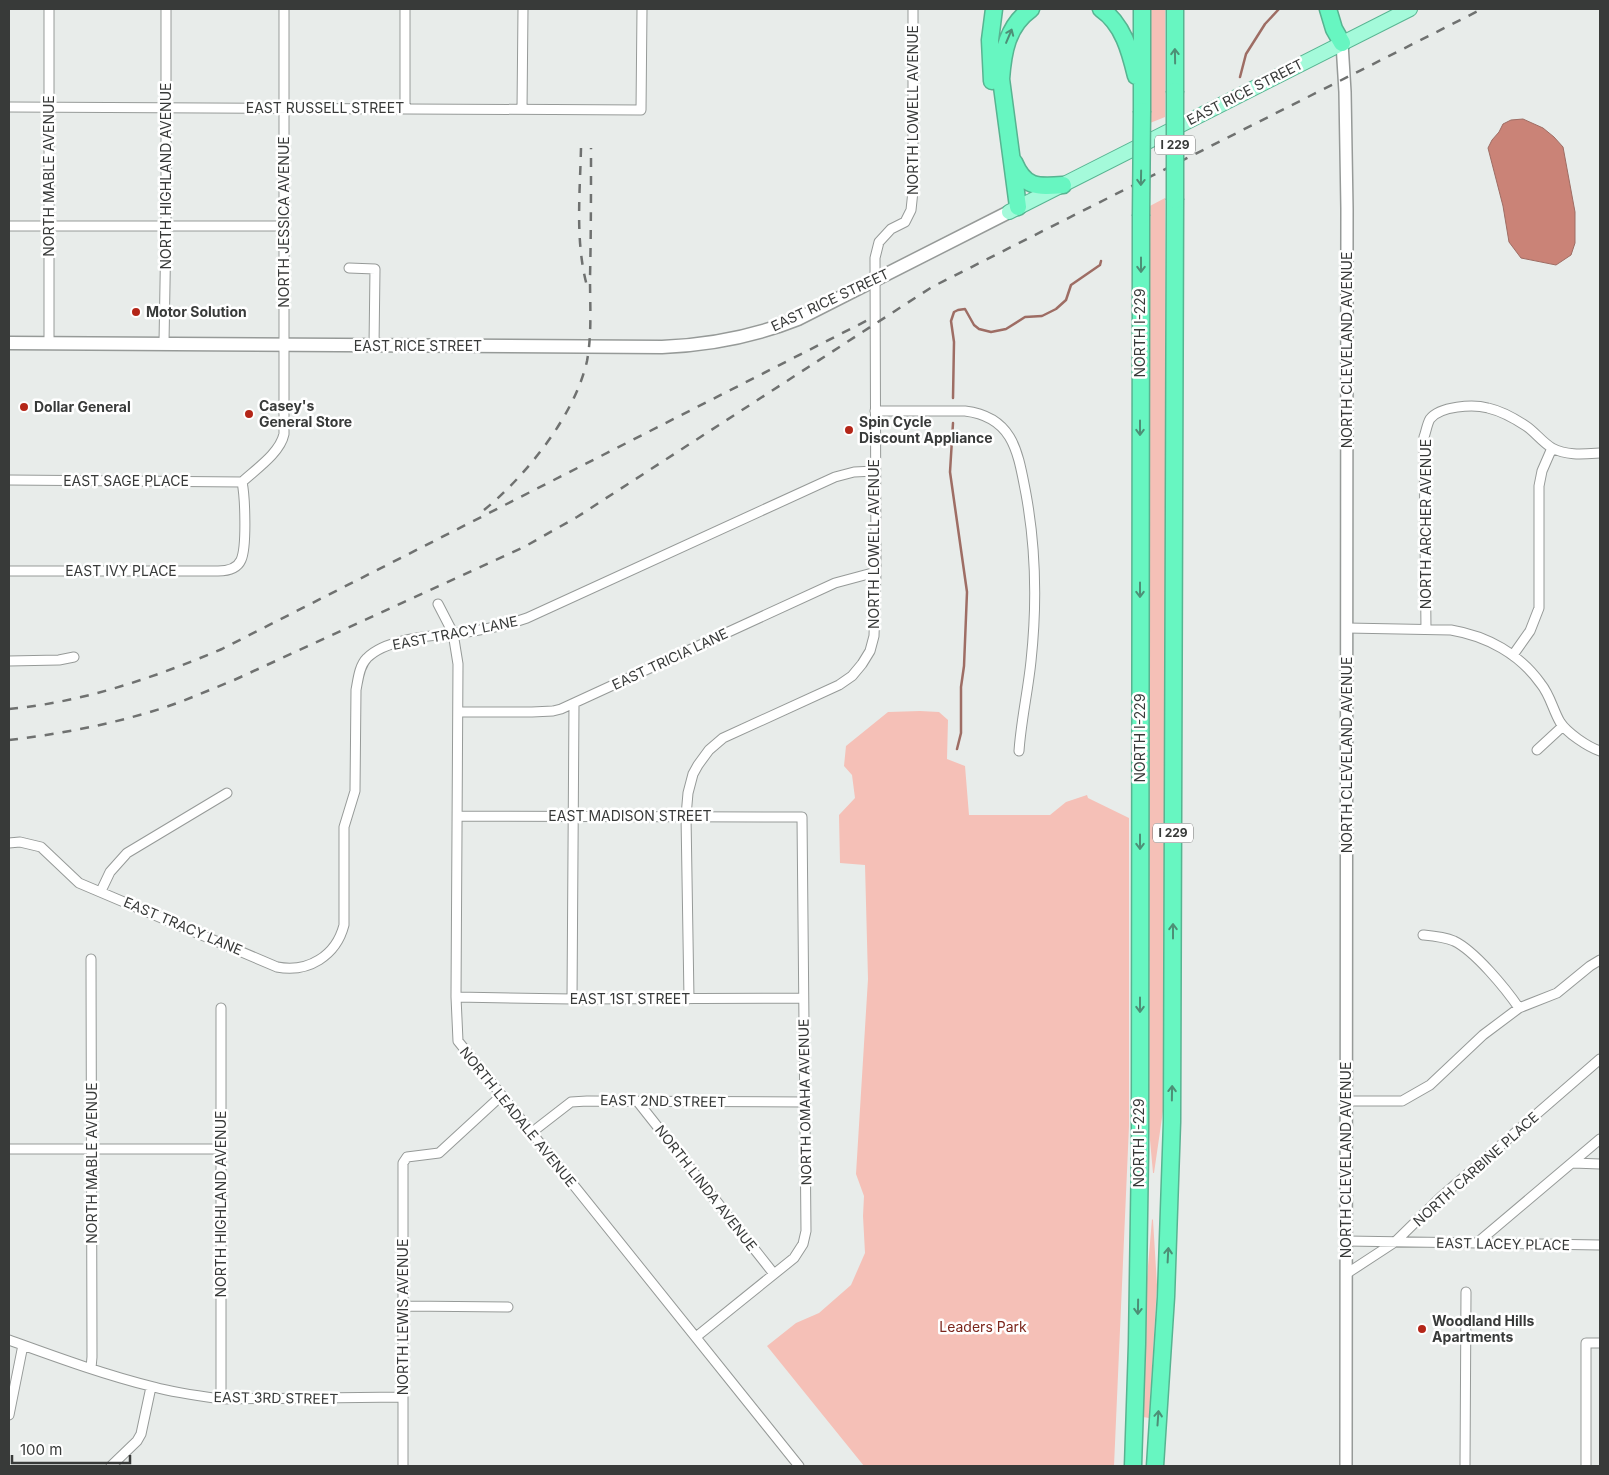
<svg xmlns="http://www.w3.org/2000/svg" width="1609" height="1475" font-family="Inter,sans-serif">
  <rect width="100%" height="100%" fill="#e8ecea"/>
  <path fill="#f5c0b7" d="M1151 9H1165V117L1150 123 1149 87Z
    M1165 198V1009L1163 1111 1154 1173H1153L1147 1107 1148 207Z
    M920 711 939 712 948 720 947 759 965 766 969 815H1050L1066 802 1087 795 1088 798 1129 818V1126L1114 1466H864L767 1346 796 1323 819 1313 851 1285 865 1253 863 1216 864 1196 856 1174 868 979 865 865 840 863 839 815 855 798 852 775 844 766 846 746 888 712Z
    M1152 1219 1153 1220 1157 1285 1149 1418 1143 1417 1146 1290Z"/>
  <path fill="#ca8377" stroke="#9e6d64" d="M1523 119 1543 128 1554 137 1563 147 1575 212V243L1571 255 1556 265 1521 258 1509 242 1503 206 1488 148 1492 140 1499 132 1503 124 1511 120Z"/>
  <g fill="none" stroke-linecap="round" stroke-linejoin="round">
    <path stroke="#9e6d64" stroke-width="2.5" d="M1240 77 1246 54 1265 24 1279 9
      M953 398 954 342 951 321 954 312 958 310 965 309 974 325 979 329 991 332 1006 329 1025 317 1042 316 1056 309 1066 300 1071 285 1100 265 1101 261
      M953 423 950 472 967 592 964 666 961 687V733L957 749"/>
    <g stroke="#969a98" stroke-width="11">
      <path id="minor" d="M9 107 641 110 642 9
        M405 109V9
        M522 109 523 9
        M9 226H284
        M349 268 375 269 374 346
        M49 343V9
        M164 343 166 226V9
        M875 411H965C1014 417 1018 453 1026 494 1036 549 1037 605 1031 661 1028 691 1021 721 1019 751
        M9 480 242 482
        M9 571H218C227 571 237 569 241 560 247 547 245 496 242 482 256 469 280 453 284 434V9
        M438 604 453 633 458 664 456 997 458 1041 799 1466
        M1347 628 1451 630C1487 636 1520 654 1541 684 1550 695 1553 710 1560 722 1567 733 1588 747 1600 751
        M1426 629 1424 437C1426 432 1427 424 1430 419 1440 406 1473 404 1488 408 1501 411 1514 418 1526 426 1535 432 1542 442 1552 448 1567 456 1584 454 1600 453
        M1513 655 1530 631 1539 608V486L1542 471 1552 448
        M9 661 59 660 74 657
        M458 712H532L553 711 561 709 835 583 876 572
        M1537 750 1563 726
        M458 816 802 817 806 1231 803 1244 794 1258 696 1337
        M9 843 20 842 41 847 79 883 277 967C308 973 336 956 344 925V827L355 791 356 690C358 680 359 666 367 658 388 636 445 635 474 631 492 628 510 624 527 618L835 477 854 472 875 471
        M101 891 110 872 127 853 227 793
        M1423 935C1433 936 1444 937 1454 941 1475 951 1506 989 1519 1008
        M456 997 572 999 803 998
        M572 999 574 704
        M689 999 686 816 688 793 693 774 698 765 709 750 723 738 839 685 852 676 862 664 870 651 874 636 876 572 875 258 879 242 891 229 905 222 911 210 913 191V9
        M221 1008V1399
        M1346 1101H1402L1430 1085 1483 1035 1519 1008 1557 993 1590 966 1600 960
        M638 1102 774 1274
        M531 1133 571 1102 587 1101 805 1102
        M9 1149H220
        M1573 1163 1600 1164
        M1346 1241 1600 1245
        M1477 1243 1600 1139
        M1346 1274 1395 1242 1441 1197 1600 1059
        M404 1306 508 1307
        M9 1340C56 1357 105 1375 154 1387 176 1393 199 1396 221 1399L402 1397
        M91 1368 92 1357 91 959
        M9 1415 23 1345
        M111 1466 137 1441 141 1434 151 1387
        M403 1466V1163L407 1157 439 1153 501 1096
        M1465 1466 1466 1292
        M1586 1466V1343H1600"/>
    </g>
    <g stroke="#969a98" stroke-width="14">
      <path id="tertiary" d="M1342 43 1345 92 1347 209 1346 1466"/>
    </g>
    <g stroke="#969a98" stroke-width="15">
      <path id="secondary" d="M9 343 662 347C710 345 753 337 798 319L1009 212"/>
    </g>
    <g stroke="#57b491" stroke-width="16">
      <path id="primary" d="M1009 212 1410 9"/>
    </g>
    <g stroke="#57b491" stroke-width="19">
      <path id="motorway" d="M1101 9C1123 24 1130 51 1136 76
        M1175 9V91
        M1328 9 1334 29 1342 43
        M992 81 990 40 994 9
        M1142 111V9
        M1014 162C1025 188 1037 187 1063 185
        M1018 207 1001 79C1003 52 1007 26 1031 9
        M1133 1466 1137 1344 1140 1152 1141 216
        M1155 1466 1166 1297 1172 1122 1175 200"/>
    </g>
    <use href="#minor" stroke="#fff" stroke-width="9"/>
    <use href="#tertiary" stroke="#fff" stroke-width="11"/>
    <use href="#secondary" stroke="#fff" stroke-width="12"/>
    <use href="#primary" stroke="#a4fada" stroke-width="14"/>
    <use href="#motorway" stroke="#67f6c1" stroke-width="16"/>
    <path stroke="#6f7170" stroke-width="2.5" stroke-dasharray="9 9" stroke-linecap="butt" d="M581 148C580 194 575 241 587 286
      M484 510C526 476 575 415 587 361 592 334 590 305 590 278 591 234 591 191 591 148
      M9 709C84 702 153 678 222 649L868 320
      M9 740C61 734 113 724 163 708 187 700 209 690 232 681L524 547 577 517 932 287 1482 9"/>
    <g stroke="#57b491" stroke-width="19" stroke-linecap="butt">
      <path id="motorway-bridge" d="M1175 200V91
        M1141 216 1142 111"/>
    </g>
    <use href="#motorway-bridge" stroke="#67f6c1" stroke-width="16"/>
  </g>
  <defs><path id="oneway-shaft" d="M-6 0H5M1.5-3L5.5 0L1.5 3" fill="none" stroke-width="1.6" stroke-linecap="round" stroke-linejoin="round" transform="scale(1.25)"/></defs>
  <g stroke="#4d8f76">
    <use href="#oneway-shaft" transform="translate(1009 36) rotate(-67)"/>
    <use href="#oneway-shaft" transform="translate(1175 56) rotate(-91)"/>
    <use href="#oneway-shaft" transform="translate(1141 178) rotate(91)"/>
    <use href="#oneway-shaft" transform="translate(1141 265) rotate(90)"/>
    <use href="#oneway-shaft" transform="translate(1140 428) rotate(90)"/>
    <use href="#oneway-shaft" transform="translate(1140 590) rotate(90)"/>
    <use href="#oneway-shaft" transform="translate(1140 842) rotate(90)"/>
    <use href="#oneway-shaft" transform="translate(1173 931) rotate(-90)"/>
    <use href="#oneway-shaft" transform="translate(1140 1005) rotate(90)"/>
    <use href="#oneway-shaft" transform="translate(1172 1093) rotate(-89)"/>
    <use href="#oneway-shaft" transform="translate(1168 1255) rotate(-87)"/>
    <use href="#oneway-shaft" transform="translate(1138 1307) rotate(91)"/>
    <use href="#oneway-shaft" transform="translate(1158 1418) rotate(-86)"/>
  </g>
  <g fill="#b42618" stroke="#fff" stroke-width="2">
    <circle cx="136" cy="312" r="5"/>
    <circle cx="24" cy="407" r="5"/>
    <circle cx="249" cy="414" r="5"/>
    <circle cx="849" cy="430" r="5"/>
    <circle cx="1422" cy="1329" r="5"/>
  </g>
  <g text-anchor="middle" stroke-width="5" stroke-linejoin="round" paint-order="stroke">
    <g fill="#fff" stroke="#747574" stroke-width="1">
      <rect x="1155" y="135.5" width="40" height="19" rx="4"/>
      <rect x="1153" y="823.5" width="40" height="19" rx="4"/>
    </g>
    <g font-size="12" font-weight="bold" fill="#383a39">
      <text x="1175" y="149">I 229</text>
      <text x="1173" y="837">I 229</text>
    </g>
    <g font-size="14" fill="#383a39" stroke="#fff">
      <text transform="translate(1245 92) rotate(-27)" y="5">EAST RICE STREET</text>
      <text x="325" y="113">EAST RUSSELL STREET</text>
      <text transform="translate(913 110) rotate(-90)" y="5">NORTH LOWELL AVENUE</text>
      <text transform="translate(49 176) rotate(-90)" y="5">NORTH MABLE AVENUE</text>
      <text transform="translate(166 176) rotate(-90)" y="5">NORTH HIGHLAND AVENUE</text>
      <text transform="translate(284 222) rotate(-90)" y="5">NORTH JESSICA AVENUE</text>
      <text transform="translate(830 300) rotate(-25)" y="5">EAST RICE STREET</text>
      <text transform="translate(1140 333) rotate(-90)" y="5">NORTH I-229</text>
      <text x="418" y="351">EAST RICE STREET</text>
      <text transform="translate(1347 350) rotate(-90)" y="5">NORTH CLEVELAND AVENUE</text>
      <text x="126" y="486">EAST SAGE PLACE</text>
      <text transform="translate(1426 524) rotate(-90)" y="5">NORTH ARCHER AVENUE</text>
      <text transform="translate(874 544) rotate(-90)" y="5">NORTH LOWELL AVENUE</text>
      <text x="121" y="576">EAST IVY PLACE</text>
      <text transform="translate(455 633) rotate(-11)" y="5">EAST TRACY LANE</text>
      <text transform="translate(670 659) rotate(-25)" y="5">EAST TRICIA LANE</text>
      <text transform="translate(1140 738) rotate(-90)" y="5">NORTH I-229</text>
      <text transform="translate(1347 755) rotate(-90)" y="5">NORTH CLEVELAND AVENUE</text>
      <text x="630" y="821">EAST MADISON STREET</text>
      <text transform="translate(183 926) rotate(23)" y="5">EAST TRACY LANE</text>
      <text x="630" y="1004">EAST 1ST STREET</text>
      <text transform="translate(663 1101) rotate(1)" y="5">EAST 2ND STREET</text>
      <text transform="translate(805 1102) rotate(-91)" y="5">NORTH OMAHA AVENUE</text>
      <text transform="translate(518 1117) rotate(51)" y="5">NORTH LEADALE AVENUE</text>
      <text transform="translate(1139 1143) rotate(-90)" y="5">NORTH I-229</text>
      <text transform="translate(1346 1160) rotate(-90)" y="5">NORTH CLEVELAND AVENUE</text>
      <text transform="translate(92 1163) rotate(-90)" y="5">NORTH MABLE AVENUE</text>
      <text transform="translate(1476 1169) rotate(-42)" y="5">NORTH CARBINE PLACE</text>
      <text transform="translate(706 1188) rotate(52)" y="5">NORTH LINDA AVENUE</text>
      <text transform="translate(221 1204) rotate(-90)" y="5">NORTH HIGHLAND AVENUE</text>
      <text transform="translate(1503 1244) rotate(1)" y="5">EAST LACEY PLACE</text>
      <text transform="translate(403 1317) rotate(-90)" y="5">NORTH LEWIS AVENUE</text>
      <text transform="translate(276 1398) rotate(1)" y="5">EAST 3RD STREET</text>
    </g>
    <g font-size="14" font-weight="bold" fill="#383a39" stroke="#fff" text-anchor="start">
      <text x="146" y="317">Motor Solution</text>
      <text x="259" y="411">Casey's<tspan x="259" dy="16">General Store</tspan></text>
      <text x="34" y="412">Dollar General</text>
      <text x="859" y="427">Spin Cycle<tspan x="859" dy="16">Discount Appliance</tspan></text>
      <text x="1432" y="1326">Woodland Hills<tspan x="1432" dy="16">Apartments</tspan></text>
    </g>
    <g font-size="14" fill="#7b261c" stroke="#fff">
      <text x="983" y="1332">Leaders Park</text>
    </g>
  </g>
  <rect width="1609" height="1475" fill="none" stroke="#383a39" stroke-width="20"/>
  <path d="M12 1455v8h118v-8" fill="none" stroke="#383a39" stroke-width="2.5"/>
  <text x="20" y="1455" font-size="15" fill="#383a39" stroke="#ffffff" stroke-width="4" paint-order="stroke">100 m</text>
</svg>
